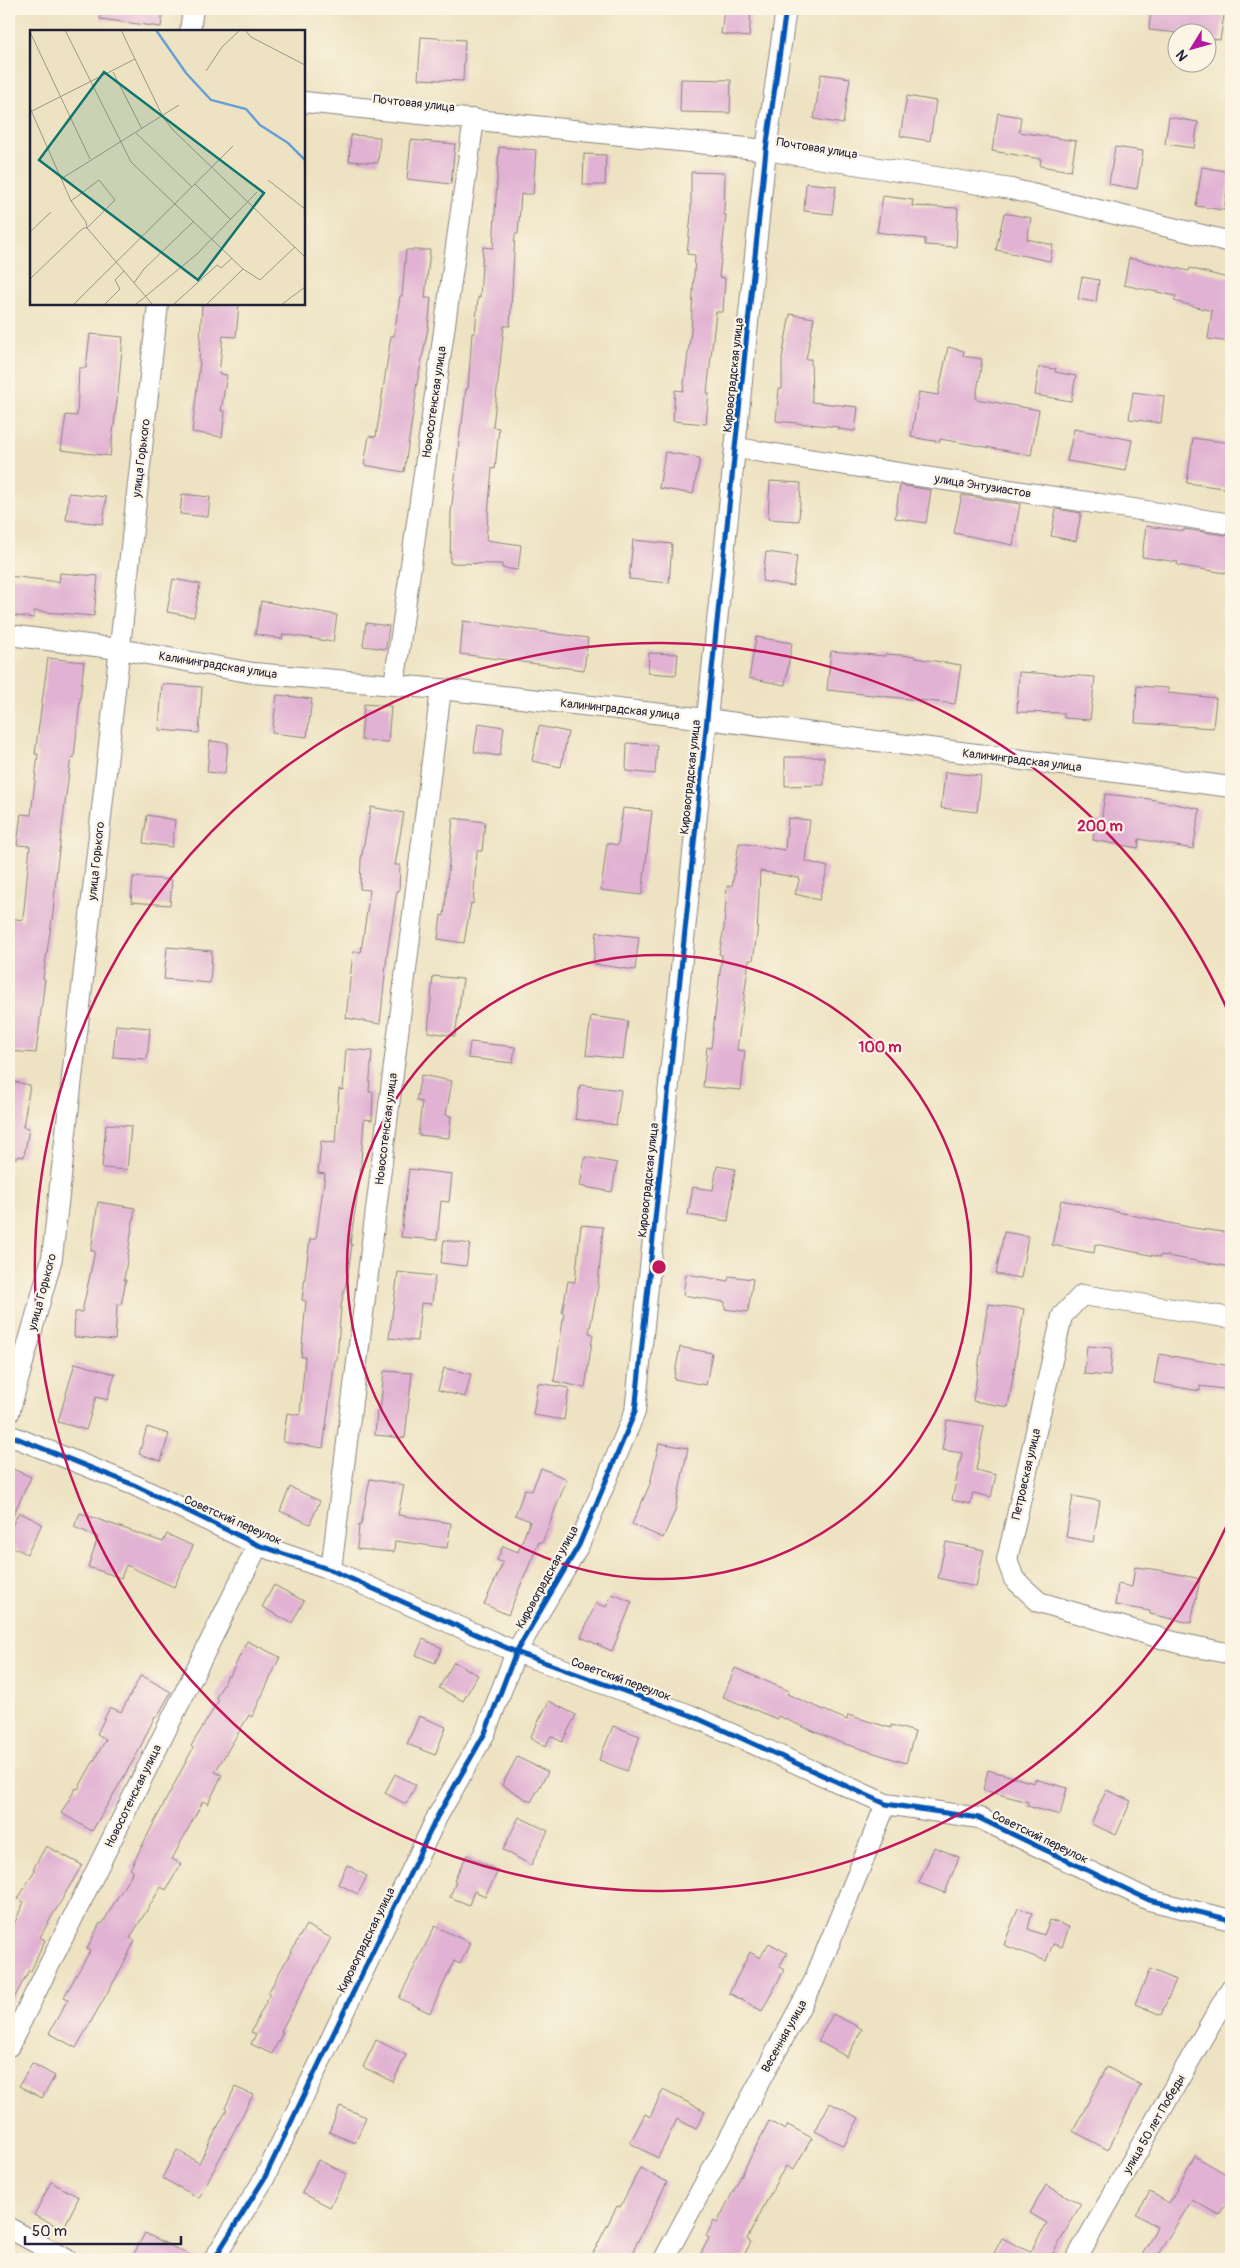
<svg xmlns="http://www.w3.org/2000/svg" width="1240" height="2268" font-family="Pangolin,sans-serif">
  <rect width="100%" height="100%" fill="#fcf5e5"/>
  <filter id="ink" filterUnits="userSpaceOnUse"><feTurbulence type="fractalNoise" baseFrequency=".02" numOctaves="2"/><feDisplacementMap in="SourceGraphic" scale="10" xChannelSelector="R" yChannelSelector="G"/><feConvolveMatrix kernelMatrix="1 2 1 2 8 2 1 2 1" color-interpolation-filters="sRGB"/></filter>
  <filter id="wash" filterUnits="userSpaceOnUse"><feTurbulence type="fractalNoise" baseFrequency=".0096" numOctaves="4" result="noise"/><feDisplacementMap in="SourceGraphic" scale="20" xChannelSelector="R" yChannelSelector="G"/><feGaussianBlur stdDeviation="1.12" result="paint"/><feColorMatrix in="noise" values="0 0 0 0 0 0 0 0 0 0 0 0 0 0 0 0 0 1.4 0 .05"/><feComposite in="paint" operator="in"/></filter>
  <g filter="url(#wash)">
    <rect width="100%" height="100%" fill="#ede2c1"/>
    <g id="blocks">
      <path fill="#e1b2d3" d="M101 9H163L161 27 100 19Z
        M724 9 751 10 749 37 721 34Z
        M1151 9 1198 15 1199 9H1225L1220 40 1208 38V32L1178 33 1149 30Z
        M421 37 465 40 463 81 418 79Z
        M821 74 850 78 843 124 814 119Z
        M681 79 731 80 730 113 680 112Z
        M907 96 936 101 930 141 900 136Z
        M998 113 1021 117 1019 132 1076 141 1071 171 1040 166 1041 159 992 151Z
        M1169 117 1198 122 1194 148 1165 144Z
        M351 135 380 137 378 163 349 161Z
        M411 140 455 144 451 184 407 179Z
        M499 147 536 150 533 194H521L518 234H515L510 326H504L493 427 499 428 495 469 492 468 486 540 521 545 518 570 502 568V564L450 563 451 513 461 424H462L466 389H468L472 333H475L478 297 480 298 483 247 493 248Z
        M1115 147 1143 151 1137 189 1109 184Z
        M584 154 606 155 605 185H583Z
        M1202 167 1230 172 1224 210 1196 206Z
        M691 172 725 173 724 214 726 215 719 277 725 278 723 312H716L707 393H709L706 424 673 421 675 390 683 391 691 331 695 255 687 254 691 215Z
        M806 183 836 186 832 214 804 211Z
        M883 196 913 200 912 206 958 208 956 247 925 245V239L877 232Z
        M1004 213 1031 218 1027 239 1053 245 1050 261 996 250Z
        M406 250H430L425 298H431L428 329 415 393 416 394 404 472 364 465 369 436 376 437 391 336H394L400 296H402Z
        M1129 258 1189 271 1190 268 1231 279V342L1208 339 1212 311 1174 301 1176 296 1124 285Z
        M1082 277 1099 280 1096 302 1078 299Z
        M202 304H239L236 337 223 336 219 374 227 375 221 411H225L222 437 192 432 200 362H199Z
        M790 314 814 318 806 359H811L812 402 858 407 855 431 838 429 839 427 776 421 779 389H782V358Z
        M90 334 123 337 118 393 110 456 61 450 66 415 77 416 79 368H86Z
        M948 347 964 351 963 356 982 359 976 399 1039 410 1031 455 940 439V442L911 437 919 392 938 395Z
        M1039 367 1056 369 1055 372 1076 376 1071 401 1035 395Z
        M1133 392 1164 396 1161 423 1129 419Z
        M1074 429 1132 440 1126 471 1067 461Z
        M1193 438 1231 443 1230 489 1187 483Z
        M665 452 700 458 693 494 659 488Z
        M770 481 801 483 799 521 768 519Z
        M900 485 931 490 926 523 895 518Z
        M69 493 106 497 103 524 66 520Z
        M182 494 210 497 208 517 180 514Z
        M962 495 1020 504 1013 545 954 533Z
        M1056 509 1081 513 1076 541 1051 536Z
        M1146 526 1184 531V529L1231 536V574L1177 565 1178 562 1142 557Z
        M633 540 672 544 669 583 629 579Z
        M766 552 797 556 793 586 762 581Z
        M60 573 98 576 94 616 34 611V618L9 615V576L59 582Z
        M173 579 200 584 194 617 167 612Z
        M261 601 337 615 333 642 283 634 282 639 255 634Z
        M463 621 588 638 584 670 460 654Z
        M366 623 389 626 386 649 363 646Z
        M756 637 792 643 785 685 749 678Z
        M831 651 885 656V654L915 656V658L961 665 955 704 827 690Z
        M649 653 678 654 676 675 648 673Z
        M48 658 84 662 74 758 71 757 57 866 53 913 43 978 45 979 36 1053 9 1051V918L23 920 30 846 17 845 21 814 31 815 38 754H35Z
        M1019 672 1095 677 1090 720 1064 718V713L1017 712Z
        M162 684 202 687 199 733 159 730Z
        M1137 686 1168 688V693L1216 698 1213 728 1135 723Z
        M277 695 312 699 307 737 272 733Z
        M364 704 391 706 388 742 361 740Z
        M478 723 504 727 500 756 474 752Z
        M539 726 568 732 561 767 532 761Z
        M210 741 228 743 225 774 207 772Z
        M627 743 657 745 655 774 626 771Z
        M785 757H824V785L785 786Z
        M945 772 981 776 977 812 941 808Z
        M1105 794 1150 799 1200 809 1193 849 1139 839 1138 848 1093 840 1095 821 1101 822Z
        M371 807 404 813 395 865H400L399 891H397L387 955 380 1024 346 1018 353 952H361L370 890 360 889 361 859Z
        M623 808 652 811 642 895 601 890 607 843 618 845Z
        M147 815 175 820 172 847 143 843Z
        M453 818 485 822 482 851H477L473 904 471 903 464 943 438 939 441 915 444 916Z
        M788 818 810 820 805 861 828 867 819 900 795 894 800 878 760 871 757 934 753 960H749L737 1050 745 1051 741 1090 703 1087 707 1047 711 1048 722 955 719 954 724 928 727 886H732L739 843 785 850Z
        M133 877 172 880 170 905 131 902Z
        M597 932 639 937 635 970 593 964Z
        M167 947 212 951 210 983 164 979Z
        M433 976 463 979 455 1036 428 1032Z
        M591 1016 628 1021 623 1059 586 1055Z
        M116 1025 150 1028 147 1059 113 1057Z
        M470 1042 515 1047 513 1063 468 1058Z
        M346 1049 372 1051 369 1092H373L372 1120 364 1119 360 1177 350 1244H352L348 1273 341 1306 337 1360H335L323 1448 283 1442 287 1413 300 1415 305 1357H301L306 1301 302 1300 310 1239H316L325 1174 318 1173 321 1141 335 1143 339 1089 343 1090Z
        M421 1075 452 1081 446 1115 451 1116 449 1138 418 1135 422 1102 416 1101Z
        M9 1081 30 1085 23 1127 29 1128 24 1157 19 1156 18 1158H9Z
        M580 1085 621 1090 616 1125 575 1119Z
        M106 1124 131 1126 127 1170 102 1168Z
        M585 1157 617 1163 612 1192 580 1186Z
        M717 1166 735 1169 728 1221 688 1215 693 1187 713 1190Z
        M409 1169 452 1174 449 1202 441 1201 437 1240 401 1237Z
        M1061 1200 1193 1228 1231 1233V1267L1161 1255 1160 1257 1095 1244 1094 1253 1052 1245Z
        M98 1202 135 1208 124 1280H126L121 1305 117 1304 115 1340 74 1337 75 1312H82L95 1251H91Z
        M581 1225 603 1227 598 1286 589 1333 593 1334 585 1388 554 1381 564 1313H562L568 1281 575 1282Z
        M1004 1232 1028 1236 1021 1278 996 1274Z
        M444 1240 470 1244 466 1266 441 1263Z
        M398 1272 435 1276 432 1304 421 1303 417 1341 389 1338Z
        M686 1274 728 1281 729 1276 753 1279 748 1312 725 1309V1302L683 1295Z
        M988 1304 1024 1309 1008 1407 973 1401Z
        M1087 1346 1112 1348 1110 1376 1084 1374Z
        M680 1347 712 1353 706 1385 674 1379Z
        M1159 1354 1231 1366V1390L1200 1386V1391L1154 1383Z
        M75 1363 115 1374 107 1400 96 1397 86 1430 58 1422Z
        M444 1368 471 1374 465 1397 438 1390Z
        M384 1371 412 1373 405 1438 375 1435 377 1411H380Z
        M538 1383 569 1388 564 1420 533 1415Z
        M947 1420 984 1426 976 1470 996 1475 991 1497 973 1493 970 1504 952 1500 962 1453 942 1450Z
        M147 1427 169 1434 161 1461 139 1454Z
        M659 1443 688 1448 675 1511 663 1538 632 1524 650 1484Z
        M541 1468 567 1479 542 1543 539 1542 508 1615 484 1604 503 1563 497 1560 503 1546 518 1552 530 1521 515 1515 525 1489 532 1491Z
        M13 1469 31 1477 9 1524V1478Z
        M370 1479 404 1485 398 1515 451 1523 447 1548 395 1541 394 1552 357 1549 359 1525H361Z
        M290 1487 320 1501 310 1524 280 1511Z
        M1073 1496 1100 1501 1093 1542 1066 1537Z
        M19 1512 42 1524 27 1554 9 1545V1532Z
        M80 1513 163 1542 167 1534 193 1546 174 1587 126 1565 121 1578 88 1567 98 1537 74 1527Z
        M946 1542 984 1550 976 1587 938 1578Z
        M1135 1567 1159 1570 1200 1579 1191 1623 1150 1614V1611L1115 1605 1118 1584 1132 1587Z
        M274 1585 304 1601 292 1623 262 1607Z
        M612 1594 632 1602 612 1651 581 1637 596 1603 606 1607Z
        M423 1639 442 1648 435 1663 416 1655Z
        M247 1641 280 1657 252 1717 249 1715 215 1772 222 1775 208 1804 203 1801 172 1859 181 1864 166 1890 161 1887 130 1938 135 1940 122 1967 76 2048 49 2033 68 1999 64 1997 90 1951 87 1949 100 1923 102 1924 133 1871 130 1869 193 1748 191 1746 219 1700 216 1698 228 1675 230 1676Z
        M454 1662 478 1675 463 1701 439 1688Z
        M735 1668 789 1691 787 1694 847 1720 848 1715 891 1728V1725L915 1732 906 1763 839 1742 778 1716 777 1719 723 1697Z
        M141 1675 171 1692 157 1717 155 1716 137 1754 92 1831 61 1813 76 1788 78 1789 106 1739 97 1734 110 1707 121 1712Z
        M549 1701 576 1715 562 1742 551 1736 545 1747 530 1738Z
        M419 1716 446 1727 435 1755 407 1744Z
        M613 1726 640 1736 627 1771 599 1760Z
        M517 1757 548 1772 531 1802 502 1785Z
        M988 1770 1034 1783 1035 1779 1067 1788 1060 1815 1027 1806 1028 1802 983 1790Z
        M395 1774 416 1785 406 1804 385 1793Z
        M1106 1790 1131 1801 1116 1835 1091 1824Z
        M519 1817 548 1831 531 1865 503 1850Z
        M46 1846 82 1865 40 1937 45 1940 31 1971 29 1970 9 2008V1935L24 1902 18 1899 35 1870 33 1869Z
        M934 1847 959 1857 945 1893 919 1883Z
        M467 1855 498 1871 485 1896 474 1891 469 1905 450 1897 456 1881 454 1880Z
        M347 1865 367 1876 358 1894 338 1884Z
        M1018 1908 1032 1913 1028 1929 1044 1935 1050 1920 1069 1927 1062 1947 1053 1944 1046 1961 1004 1945Z
        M306 1925 331 1938 281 2031 283 2032 272 2054 251 2044 256 2034 251 2032 270 1994 268 1993Z
        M435 1926 470 1943 460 1964 454 1961 430 2013 399 1998Z
        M769 1943 787 1953 779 1967 784 1970 762 2011 729 1993 750 1952 760 1958Z
        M1150 1969 1176 1980 1161 2015 1135 2004Z
        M833 2014 862 2029 847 2057 818 2041Z
        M376 2040 406 2055 393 2082 363 2067Z
        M32 2063 55 2076 42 2098 19 2086Z
        M1107 2067 1141 2085 1108 2150 1073 2131Z
        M235 2087 253 2095 199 2198 162 2178 177 2150 199 2163 227 2109 225 2108Z
        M663 2090 705 2111 696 2129 677 2119 658 2158 630 2143 645 2114 650 2117Z
        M830 2103 859 2118 844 2146 815 2131Z
        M340 2106 366 2117 355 2143 329 2132Z
        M769 2121 785 2130 788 2125 812 2138 793 2170 786 2166 778 2179 747 2239 751 2242 742 2259H698L709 2238 706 2236 714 2221 717 2223Z
        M1195 2156 1231 2177V2195L1219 2215 1192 2200 1155 2259H1140L1157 2227 1136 2214 1150 2192 1169 2203Z
        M318 2160 347 2174 330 2207 302 2193Z
        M640 2168 667 2182 629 2259H590L617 2206 620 2207Z
        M51 2182 79 2197 63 2229 34 2215Z
        M1046 2185 1081 2204 1050 2259H991L1002 2238 1030 2252 1047 2223 1030 2213Z
        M145 2233 197 2259H131Z"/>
    </g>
  </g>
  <g filter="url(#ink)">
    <use href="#blocks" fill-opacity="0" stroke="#88827e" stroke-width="1"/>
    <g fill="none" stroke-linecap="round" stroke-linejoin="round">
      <g stroke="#88827e" stroke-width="22">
        <path id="street" d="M190 31 193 9
          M304 102 766 150 1011 189 1231 242
          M736 448 1231 524
          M9 635 119 649 253 673 441 689 706 719 1231 787
          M394 685 474 119
          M1231 1318 1082 1295 1062 1316 1007 1560 1014 1579 1039 1602 1174 1642 1231 1654
          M9 1413 52 1258 158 304
          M9 1435 134 1485 258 1545 331 1570 516 1652 690 1715 886 1804 979 1818 1149 1900 1231 1920
          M331 1570 441 689
          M9 2046 258 1545
          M9 2228 66 2259
          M214 2259 264 2179 437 1817 485 1733 516 1652 579 1545 635 1412 766 150 786 9
          M664 2259 813 1983 886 1804
          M1076 2259 1231 1988"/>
      </g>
      <use href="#street" stroke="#fff" stroke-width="20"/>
      <g stroke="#fcf5e5" stroke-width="8">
        <path id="cycleway" d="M9 1435 134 1485 258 1545 331 1570 516 1652 690 1715 886 1804 979 1818 1149 1900 1231 1920
          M214 2259 264 2179 437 1817 485 1733 516 1652 579 1545 635 1412 766 150 786 9"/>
      </g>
      <use href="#cycleway" stroke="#0057b8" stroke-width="5"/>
    </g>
  </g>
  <g fill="none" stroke="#c2185b" stroke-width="2.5">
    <circle cx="659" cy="1267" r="312"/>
    <path d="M1231 1516A624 624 0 1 1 1231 1018"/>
  </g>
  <g text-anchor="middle" stroke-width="4.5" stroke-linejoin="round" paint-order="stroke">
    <g font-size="12" fill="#22223b" stroke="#fcf5e5">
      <text transform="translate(414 103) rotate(6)" y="4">Почтовая улица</text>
      <text transform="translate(817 148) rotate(9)" y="4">Почтовая улица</text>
      <text transform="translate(733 375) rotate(-84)" y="4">Кировоградская улица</text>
      <text transform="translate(434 402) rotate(-82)" y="4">Новосотенская улица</text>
      <text transform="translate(141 458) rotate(-83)" y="4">улица Горького</text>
      <text transform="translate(983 486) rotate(9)" y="4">улица Энтузиастов</text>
      <text transform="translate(218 665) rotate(9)" y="4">Калининградская улица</text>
      <text transform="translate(620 709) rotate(6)" y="4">Калининградская улица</text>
      <text transform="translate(1022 760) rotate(7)" y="4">Калининградская улица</text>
      <text transform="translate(690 777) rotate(-84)" y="4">Кировоградская улица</text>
      <text transform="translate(96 861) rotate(-84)" y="4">улица Горького</text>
      <text transform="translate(386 1129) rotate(-83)" y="4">Новосотенская улица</text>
      <text transform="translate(648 1180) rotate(-84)" y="4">Кировоградская улица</text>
      <text transform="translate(42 1292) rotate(-75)" y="4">улица Горького</text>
      <text transform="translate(1026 1474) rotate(-77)" y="4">Петровская улица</text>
      <text transform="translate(233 1520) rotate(24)" y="4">Советский переулок</text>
      <text transform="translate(547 1577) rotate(-61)" y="4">Кировоградская улица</text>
      <text transform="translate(621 1679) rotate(20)" y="4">Советский переулок</text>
      <text transform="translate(133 1796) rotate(-64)" y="4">Новосотенская улица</text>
      <text transform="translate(1040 1837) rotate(26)" y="4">Советский переулок</text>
      <text transform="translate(366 1940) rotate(-64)" y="4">Кировоградская улица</text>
      <text transform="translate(784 2036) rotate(-61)" y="4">Весенняя улица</text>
      <text transform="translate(1154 2124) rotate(-60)" y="4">улица 50 лет Победы</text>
    </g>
  </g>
  <g transform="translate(30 30)">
    <rect width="275" height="275" fill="#ede2c1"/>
    <path fill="none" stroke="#699fd6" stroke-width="2.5" d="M126 0 156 43 181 70 216 79 230 95 258 113 275 130"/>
    <path fill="none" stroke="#9c958b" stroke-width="1" d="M35 0 101 132 213 239 230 250 265 217M91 0 133 87 143 100 275 227M215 0 221 7 275 35M0 2 60 129M176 41 192 17 210 0M83 42 112 99M0 78 41 171M0 82 105 29M106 103 162 157M31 149 149 75M238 150 275 179M165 154 201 190M57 198 123 275M0 202 21 182M0 249 51 200 54 198H57L85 170 69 150 41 171 56 192 57 198M104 253 114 239 164 191M43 275 203 116M74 275 90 259 85 250 94 241M105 275 167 224 227 162M143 275 187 235 191 238 202 228M176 275 213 239M251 275 275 257"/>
    <path fill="#0f766e" fill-opacity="0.15" stroke="#0f766e" stroke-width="2.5" d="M74 42 234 163 168 250 9 130Z"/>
    <rect width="275" height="275" fill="none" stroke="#22223b" stroke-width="2.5"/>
  </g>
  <circle cx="659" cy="1267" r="8" fill="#c2185b" stroke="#fcf5e5" stroke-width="2.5"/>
  <g font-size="15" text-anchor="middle" font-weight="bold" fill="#c2185b" stroke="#fcf5e5" stroke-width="4.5" stroke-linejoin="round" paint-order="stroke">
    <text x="1100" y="831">200 m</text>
    <text x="880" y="1052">100 m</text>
  </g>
  <rect width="1240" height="2268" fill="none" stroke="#fcf5e5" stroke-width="30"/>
  <g transform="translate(1192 48) rotate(233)"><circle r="24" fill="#fcf5e5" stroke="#a5a1a1"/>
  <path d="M0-4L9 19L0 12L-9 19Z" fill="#b5179e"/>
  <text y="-8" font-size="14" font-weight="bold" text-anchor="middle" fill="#22223b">N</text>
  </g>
  <path d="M25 2236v8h156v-8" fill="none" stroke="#22223b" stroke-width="2.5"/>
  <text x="32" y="2236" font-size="15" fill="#22223b" stroke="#fcf5e5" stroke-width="4" paint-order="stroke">50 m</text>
</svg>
